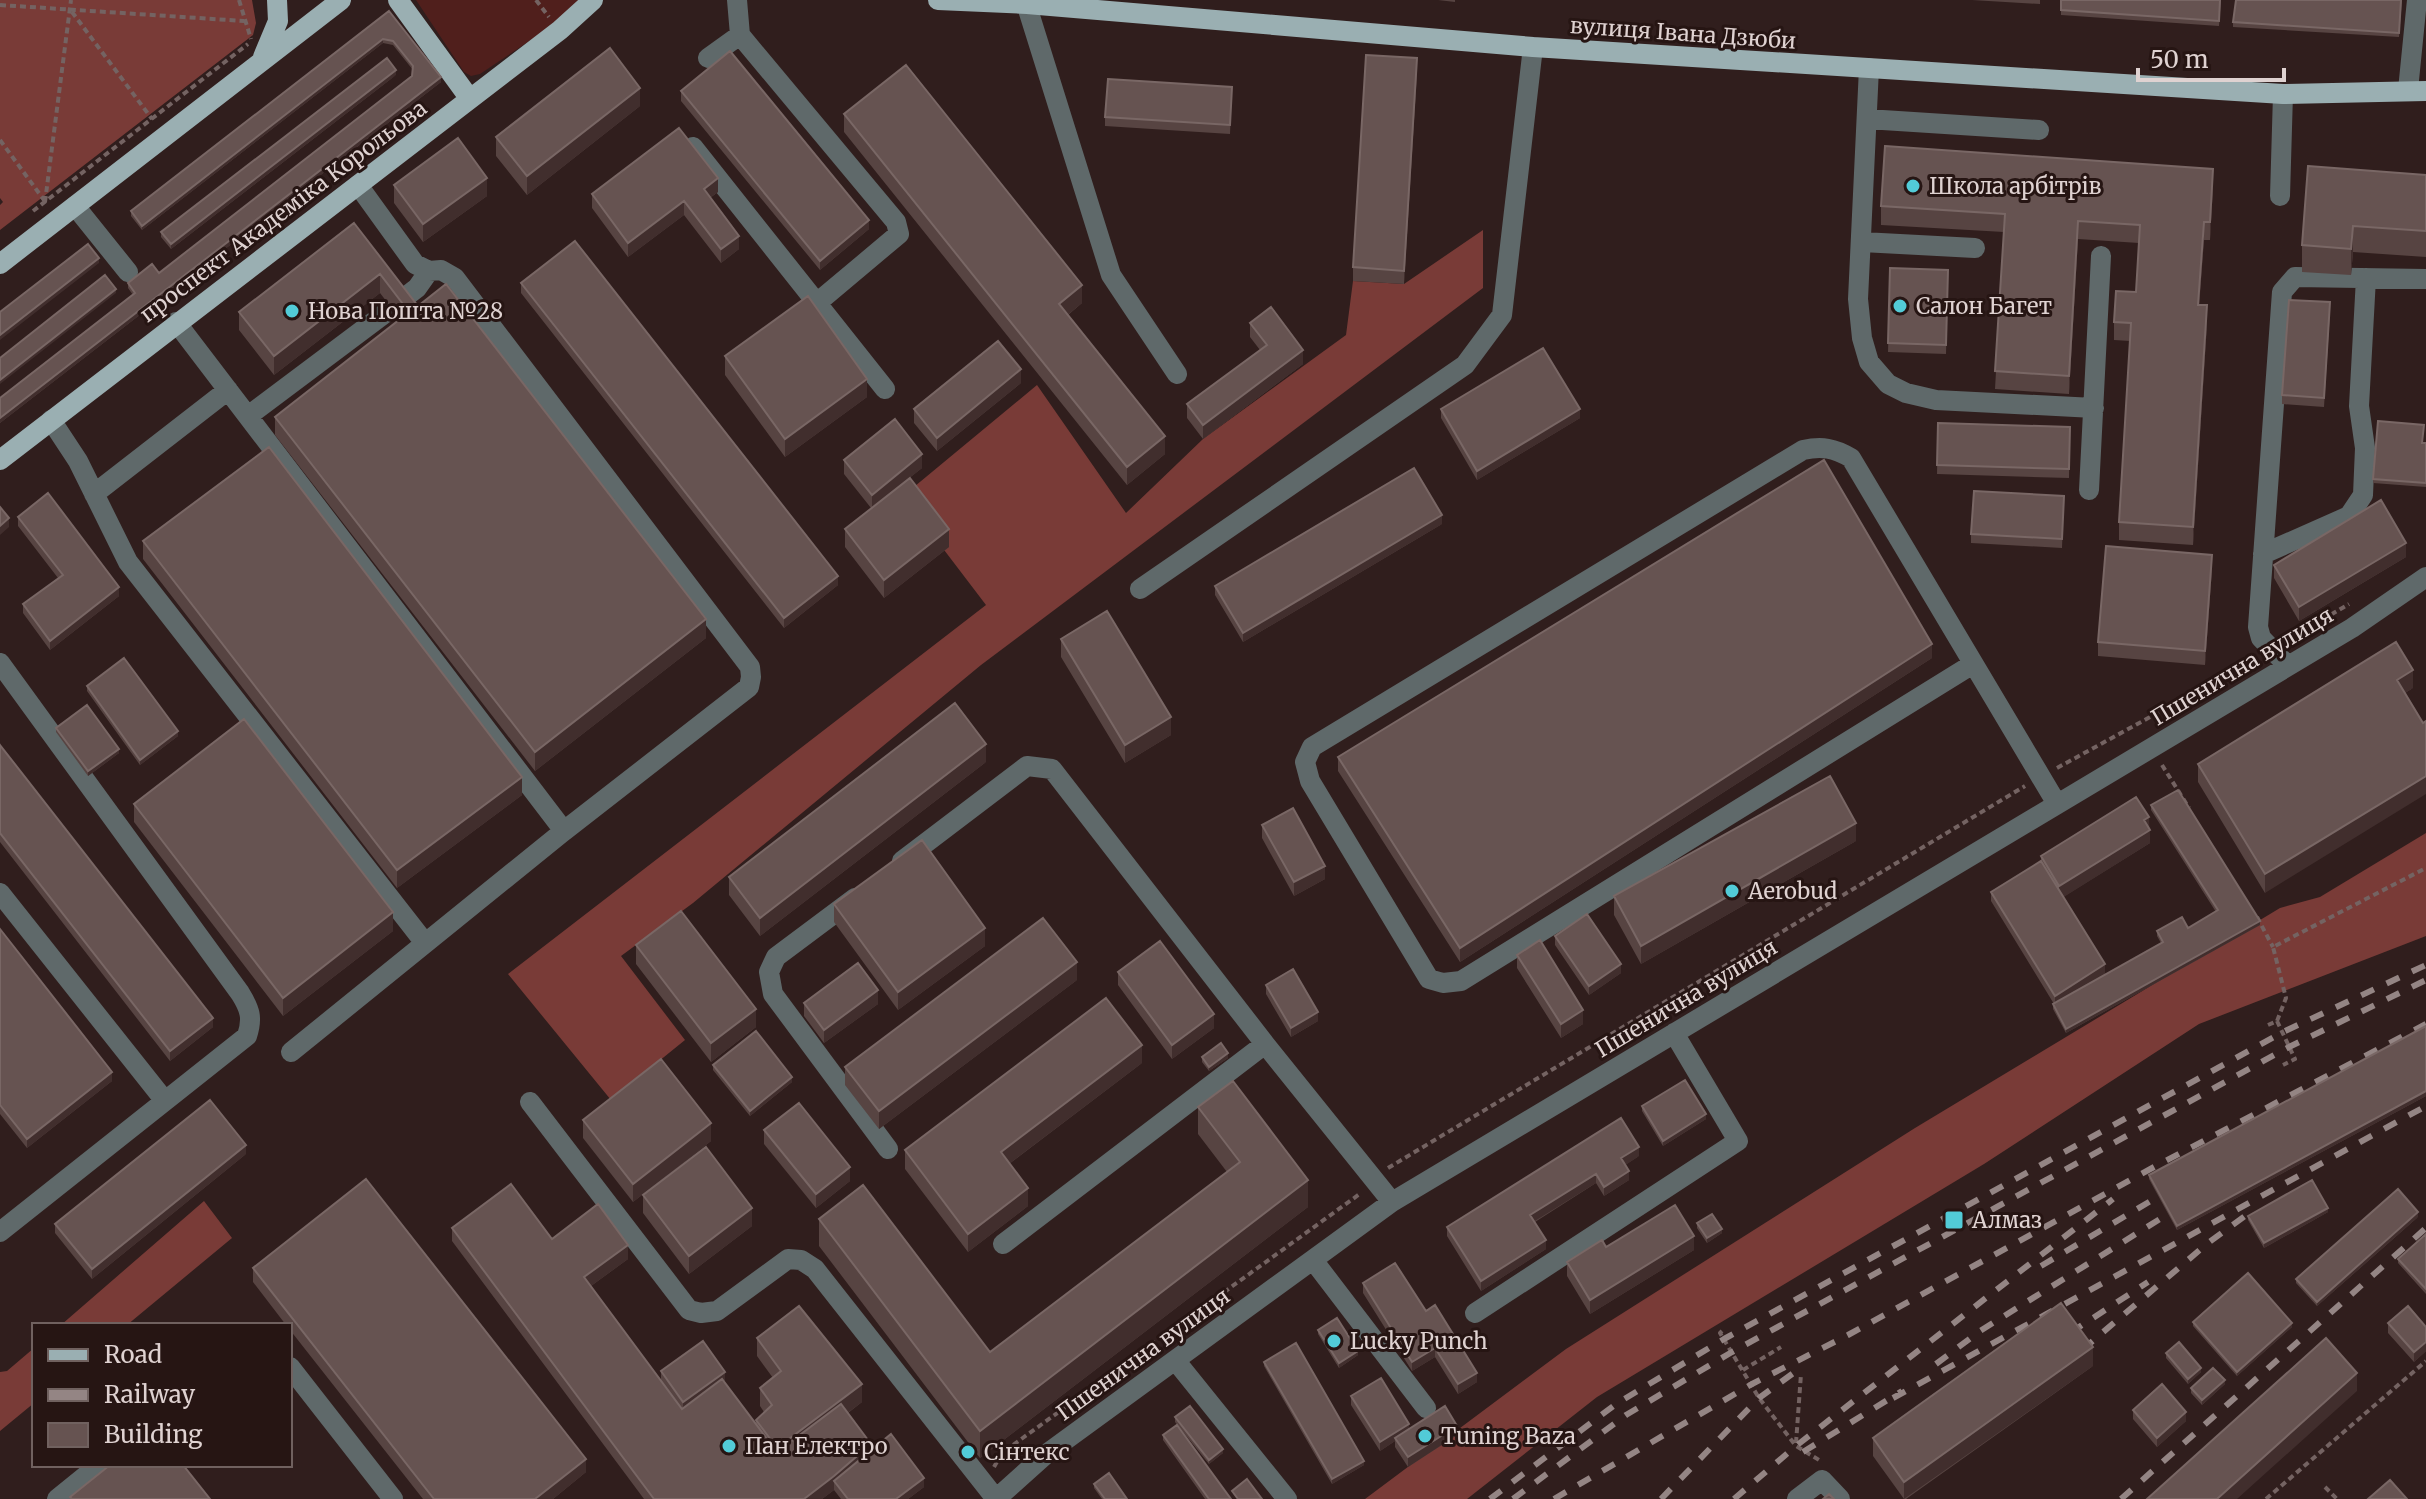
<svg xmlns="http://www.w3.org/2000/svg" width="2426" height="1499" font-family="Merriweather,serif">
  <rect width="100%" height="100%" fill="#301e1d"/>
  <path fill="#501f1c" d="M416 0H582L555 24 480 74 471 76 464 72Z"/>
  <path fill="#793b37" d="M0 0H252L256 23 253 35 0 230V205L3 202 0 198Z
    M1483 230V288L981 665 693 903 621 956 685 1040 611 1100 508 974 986 605 903 496 1037 385 1126 513 1203 439 1346 335 1353 281 1404 284Z
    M2426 833V936L2199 1024 1984 1164 1597 1397 1467 1499H1365L1566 1349 1915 1128 2280 908 2320 897Z
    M204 1201 232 1238 127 1325H61Z
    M34 1348V1403L0 1431V1372L7 1371Z"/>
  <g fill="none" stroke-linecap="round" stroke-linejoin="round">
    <path stroke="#746362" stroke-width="4" stroke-dasharray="6 4" stroke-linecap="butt" d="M239 0 251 39
      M536 0 549 17
      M0 5 244 21
      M72 12 152 119
      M0 140 44 200
      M45 202 71 0
      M33 211 248 44
      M2288 640 2349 604
      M2162 765 2189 808
      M2057 768 2256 659
      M2257 917 2273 947
      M2277 1021 2295 1059 2283 1065
      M2268 1025 2277 1021 2286 998 2273 947 2426 868
      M1388 1168 2025 786
      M1722 1331 1720 1333 1759 1398 1796 1446 1819 1460
      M1743 1370 1781 1347
      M1796 1443 1801 1374
      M994 1467 1002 1453 1361 1193
      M2325 1487 2337 1499
      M2266 1499 2426 1361"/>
    <path stroke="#5f696a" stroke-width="20" d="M737 0 740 35 896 222 899 234 818 302
      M1025 0 1111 275 1177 374
      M708 58 740 35
      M1869 68 1858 299 1862 338 1869 362 1888 384 1906 393 1936 400 2094 408
      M2408 90 2417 0
      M1867 119 2039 130
      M693 147 885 389
      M358 185 415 264 429 271 417 288 400 301
      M2280 196 2283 94
      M75 206 128 272
      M1862 242 1975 248
      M429 271 441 270 455 278 750 667 751 677 749 687 564 831
      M176 322 564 831 291 1052
      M248 416 392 308
      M51 420 78 461 128 562 425 943
      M2089 490 2101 256
      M94 494 228 390
      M2263 554 2349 516 2363 495 2365 448 2359 406 2366 278
      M1140 589 1465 365 1502 315 1533 47
      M0 663 240 993C250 1009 253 1018 247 1036L0 1232
      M1973 664 1461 981 1443 983 1429 979 1310 781 1305 762 1312 747 1803 450C1822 446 1834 448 1851 458L2057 804
      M2288 666 2261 638 2258 627 2282 292 2295 277 2426 279
      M902 861 1027 766 1052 769 1265 1044 1392 1202
      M0 893 165 1101
      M855 898 776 957 769 972 773 994 888 1149
      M530 1102 689 1310 701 1313 717 1311 788 1259 801 1260 815 1269 996 1499
      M1003 1244 1265 1044
      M1313 1260 1426 1408
      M1475 1313 1738 1141 1674 1033
      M1175 1360 1287 1499
      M290 1367 393 1499
      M57 1499 99 1465
      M996 1499 1045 1455 1392 1202 2352 628 2426 577
      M1797 1499 1822 1480 1840 1499"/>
    <path stroke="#9aafb2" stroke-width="20" d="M398 0 470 99
      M938 0 1027 4 1533 47 2283 94 2426 91
      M263 57 278 21 277 0
      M0 264 341 0
      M0 460 560 30 593 0"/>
    <path stroke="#948584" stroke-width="6" stroke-dasharray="14 14" stroke-linecap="butt" d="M2041 1266 2159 1196
      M2070 1333 2148 1282
      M2082 1350 2208 1243 2245 1216
      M1936 1364 1980 1331 2168 1214
      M1893 1398 2426 1106
      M1803 1452 1902 1391
      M1490 1499 1616 1404 1724 1339 2283 1032 2426 965
      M1513 1499 1626 1415 1732 1352 2289 1047 2426 980
      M1554 1499 1752 1384 1848 1335 2154 1167 2426 1024
      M1661 1499 1759 1398 1799 1369
      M1734 1499 1796 1446 2113 1199
      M2121 1499 2426 1228"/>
  </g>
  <path fill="#574442" d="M1438 0H1455V2Z
    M1972 0H2040V4Z
    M2061 0H2221L2219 26 2061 15Z
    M2402 0 2399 37 2233 27V22Z
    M389 11 441 82 0 423V398L133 295 128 288V283L159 273 412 76 413 70 393 45 383 43 142 230 131 216V211Z
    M1417 72 1404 284 1353 281V267Z
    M396 75 171 249 161 237V232Z
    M1232 87 1230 134 1105 126V117Z
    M681 91 869 229 820 270 681 101Z
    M640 106 527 195 496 156V137Z
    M844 114 1082 303 1068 315 1165 454 1127 485 844 132Z
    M2426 175V257L2353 252 2351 275 2302 272V245Z
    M394 185 487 196 423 242 394 203Z
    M2213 187 2210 240H2204L2199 305 2207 324 2193 545 2119 540V522L2130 341 2114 340V322L2136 292 2139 243 2078 239 2069 394 1995 389 2004 232 1881 225V206Z
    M718 192 710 198 739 249 721 263 684 215 628 257 592 208V194Z
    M354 223 418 306 706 638 535 771 275 435V417L400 319 380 293 274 375 239 330V312Z
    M1890 268 1948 270 1946 354 1888 352Z
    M521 283 838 585 784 628 521 293Z
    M2330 312 2324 407 2282 404V395Z
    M1250 323 1303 364 1203 439 1187 418V404L1260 350 1250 337Z
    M725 356 867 397 785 457 725 375Z
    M1021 383 937 451 914 423V409Z
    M1441 409 1580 418 1477 480 1441 418Z
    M2378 421 2423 443H2426V487L2373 483Z
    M1938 423 2070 427 2069 478 1937 474Z
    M844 460 922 468 881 500 949 547 884 598 845 547V529L871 508 844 474Z
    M2064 496 2062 548 1971 543V534Z
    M18 517 119 596 50 650 23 613V604L58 578 18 526Z
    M1442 524 1243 642 1215 595V586Z
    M143 541 522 795 397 888 143 559Z
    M2406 557 2299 621 2274 578V565Z
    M2212 569 2205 665 2098 656V642Z
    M1061 639 1171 735 1125 763 1061 657Z
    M1932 658 1460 962 1338 771V757Z
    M87 686 178 736 140 765 87 691Z
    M2413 688 2405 693 2265 893 2198 782V764Z
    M56 728 119 753 88 776 56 732Z
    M0 745 213 1027 170 1061 0 842Z
    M986 762 760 936 729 895V877Z
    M134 804 393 931 283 1016 134 822Z
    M2151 805 2260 925 2066 1033 2053 1009V1004H2054L1991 901V892L2041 861V856L2149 828 2150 843 2063 897 2105 974 2083 988 2161 943 2157 936V931L2188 928 2216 912 2151 810Z
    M1262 825 1325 879 1294 896 1262 838Z
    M1856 841 1641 964 1614 915V896Z
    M834 904 985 946 898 1010 834 922Z
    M0 929 112 1081 27 1148 0 1114Z
    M1555 936 1621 973 1589 995 1555 945Z
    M636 945 756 1027 711 1062 636 964Z
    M1517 955 1583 1024 1561 1038 1517 968Z
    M1118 972 1214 1028 1172 1059 1118 985Z
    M1077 980 879 1129 845 1085V1067Z
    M1266 985 1318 1021 1291 1037 1266 994Z
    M804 1003 878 1004 824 1043 804 1016Z
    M2426 1026V1096L2177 1230 2149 1179V1175Z
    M1202 1057 1228 1058 1209 1071 1202 1062Z
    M1142 1063 1009 1164 1028 1206 968 1252 905 1169V1150Z
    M713 1065 792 1082 750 1116 713 1070Z
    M1642 1106 1706 1119 1663 1146 1642 1111Z
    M1198 1107 1308 1207 980 1458 819 1246V1219L990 1352 1227 1172 1198 1134Z
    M583 1120 711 1141 633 1202 583 1138Z
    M764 1130 850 1181 816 1208 764 1144Z
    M246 1154 92 1279 55 1233V1224Z
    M1639 1156 1625 1165 1629 1180 1604 1196 1596 1183 1535 1222 1546 1249 1481 1291 1447 1236V1227Z
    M643 1195 752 1226 689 1274 643 1213Z
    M2328 1212 2264 1248 2248 1220V1216Z
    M2418 1217 2317 1306 2296 1283V1279Z
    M1697 1223 1722 1233 1707 1243 1697 1228Z
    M452 1228 552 1239 628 1259 591 1286 661 1380V1371L725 1383 756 1424V1420L764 1412 760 1406V1388L773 1378 757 1356V1338L862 1402 848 1413 871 1451 924 1487 908 1499H841L834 1490 822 1499H644L452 1241Z
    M2426 1234V1294L2398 1263V1259Z
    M1606 1247 1694 1250 1590 1314 1567 1276V1262Z
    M253 1268 586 1472 553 1499H423L290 1330V1325H286L253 1282Z
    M1363 1283 1426 1311 1477 1382 1458 1394 1435 1357 1412 1371 1363 1293Z
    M2193 1322 2292 1327 2237 1376 2193 1326Z
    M2388 1323 2426 1327V1351L2414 1362 2388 1333Z
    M1318 1330 1358 1355 1339 1368 1318 1334Z
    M2166 1353 2201 1372 2188 1384 2166 1358Z
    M1264 1362 1364 1465 1332 1484 1264 1366Z
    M2093 1366 1906 1499H1904L1873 1456V1438Z
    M2225 1384 2202 1405 2191 1393V1388Z
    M1351 1396 1409 1429 1457 1435 1408 1467 1395 1447V1441L1380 1451 1351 1405Z
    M2133 1410 2186 1421 2157 1447 2133 1419Z
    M1175 1417 1223 1453 1209 1464 1175 1422Z
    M1163 1435 1231 1499H1205L1163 1440Z
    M1094 1484 1127 1499H1102L1094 1488Z"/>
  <path fill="#412e2d" d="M383 39V43L142 230V226Z
    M1417 58V72L1404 284V271Z
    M396 70V75L171 249V244Z
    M441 77V82L0 423V418Z
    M640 88V106L527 195V176Z
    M2213 169V187L2210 240V222Z
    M487 178V196L423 242V224Z
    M718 178V192L704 202V189Z
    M684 201V215L628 257V243Z
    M869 220V229L820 270V261Z
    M2078 221V239L2069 394V376Z
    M2204 222V240L2198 323V305Z
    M2353 226V252L2351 275V249Z
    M739 236V249L721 263V249Z
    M99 258V263L0 340V335Z
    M380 274V293L274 375V356Z
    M1082 285V303L1059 322V304Z
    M116 289V293L0 384V380Z
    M2207 305V324L2193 545V527Z
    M1303 350V364L1203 439V425Z
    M1021 369V383L937 451V438Z
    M867 379V397L785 457V439Z
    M1580 409V418L1477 480V471Z
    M1165 436V454L1127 485V467Z
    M922 454V468L872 508V495Z
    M1442 515V524L1243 642V633Z
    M9 518V527L0 535V526Z
    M949 529V547L884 598V580Z
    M2406 543V557L2299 621V607Z
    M2212 555V569L2205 665V651Z
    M838 576V585L784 628V618Z
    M119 587V596L50 650V641Z
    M706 619V638L535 771V752Z
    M1932 644V658L1460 962V948Z
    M2413 670V688L2397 698V680Z
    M1171 717V735L1125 763V745Z
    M178 731V736L140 765V760Z
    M986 744V762L760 936V918Z
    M119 749V753L88 776V771Z
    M2426 776V794L2265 893V874Z
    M522 777V795L397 888V870Z
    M2149 817 2150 843 2059 900V886Z
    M1856 823V841L1641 964V946Z
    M1325 866V879L1294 896V882Z
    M393 912V931L283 1016V998Z
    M2260 921V925L2066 1033V1029Z
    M985 928V946L898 1010V992Z
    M1077 962V980L879 1129V1111Z
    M1621 964V973L1589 995V986Z
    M2105 964V974L2055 1005V996Z
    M878 990V1004L824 1043V1030Z
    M756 1009V1027L711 1062V1043Z
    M1583 1010V1024L1561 1038V1024Z
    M1318 1012V1021L1291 1037V1028Z
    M1214 1014V1028L1172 1059V1045Z
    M213 1018V1027L170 1061V1051Z
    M1142 1045V1063L1001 1170V1152Z
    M1228 1053V1058L1209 1071V1067Z
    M112 1072V1081L27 1148V1139Z
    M792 1077V1082L750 1116V1111Z
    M2426 1091V1096L2177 1230V1226Z
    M1706 1114V1119L1663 1146V1141Z
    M711 1123V1141L633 1202V1184Z
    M246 1145V1154L92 1279V1269Z
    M1639 1147V1156L1621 1168V1158Z
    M850 1167V1181L816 1208V1194Z
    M1629 1171V1180L1604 1196V1187Z
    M1596 1174V1183L1530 1224V1215Z
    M1308 1180V1207L980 1458V1431Z
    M1028 1188V1206L968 1252V1234Z
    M752 1208V1226L689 1274V1256Z
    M2328 1208V1212L2264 1248V1243Z
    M2418 1212V1217L2317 1306V1302Z
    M1722 1229V1233L1707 1243V1238Z
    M1694 1236V1250L1590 1314V1300Z
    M1546 1240V1249L1481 1291V1281Z
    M628 1245V1259L584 1291V1277Z
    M2292 1323V1327L2237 1376V1372Z
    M2426 1342V1351L2414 1362V1352Z
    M2093 1347V1366L1904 1499V1482Z
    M1435 1348V1357L1412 1371V1362Z
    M1358 1351V1355L1339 1368V1363Z
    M2201 1368V1372L2188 1384V1379Z
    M725 1372V1386L683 1416V1402Z
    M1477 1373V1382L1458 1394V1384Z
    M2357 1373V1391L2237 1499H2217Z
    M2225 1380V1384L2202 1405V1400Z
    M862 1384V1402L777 1466V1448Z
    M2186 1412V1421L2157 1447V1438Z
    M1409 1424V1433L1395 1438V1441L1380 1451V1442Z
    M1457 1426V1435L1408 1467V1457Z
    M871 1444V1458L834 1481V1490L822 1499H804Z
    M1223 1449V1453L1209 1464V1460Z
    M586 1459V1472L553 1499H535Z
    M1364 1461V1465L1332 1484V1479Z
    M924 1478V1487L908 1499H896Z"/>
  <path fill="#665351" stroke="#796765" stroke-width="2" d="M2061 0H2220L2219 21 2061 10Z
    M2236 0H2401L2399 33 2233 22Z
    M389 11 441 77 0 418V398L135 293 128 283 152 264 159 273 412 76 413 66 393 41 383 39 142 226 131 211Z
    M610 48 640 88 527 176 496 137Z
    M730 51 869 220 820 261 681 91Z
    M1366 55 1417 58 1404 271 1353 267Z
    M387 58 396 70 171 244 161 232Z
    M906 65 1082 285 1059 304 1165 436 1127 467 844 114Z
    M1108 79 1232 87 1230 125 1105 117Z
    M679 128 718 178 704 189 739 236 721 249 684 201 628 243 592 194Z
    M458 138 487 178 423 224 394 185Z
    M1885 146 2213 169 2210 222H2204L2198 305H2207L2193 527 2119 522 2131 323 2114 322 2116 291 2136 292 2140 225 2078 221 2069 376 1995 371 2005 214 1881 206Z
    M2308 166 2426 175V231L2353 226 2351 249 2302 245Z
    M354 223 418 306 446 284 706 619 535 752 275 417 409 312 380 274 274 356 239 312Z
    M575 241 838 576 784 618 521 283Z
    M88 244 99 258 0 335V312Z
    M1890 268 1948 270 1946 345 1888 343Z
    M105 275 116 289 0 380V358Z
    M808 296 867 379 785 439 725 356Z
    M2289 300 2330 302 2324 398 2282 395Z
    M1271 307 1303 350 1203 425 1187 404 1267 345 1250 323Z
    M998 341 1021 369 937 438 914 409Z
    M1543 348 1580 409 1477 471 1441 409Z
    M895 419 922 454 872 495 844 460Z
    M2378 421 2424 425 2422 443H2426V483L2373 479Z
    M1938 423 2070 427 2069 469 1937 465Z
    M269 447 522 777 397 870 143 541Z
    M1824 460 1932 644 1460 948 1338 757Z
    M1414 468 1442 515 1243 633 1215 586Z
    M910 478 949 529 884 580 845 529Z
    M1974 491 2064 496 2062 539 1971 534Z
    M48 493 119 587 50 641 23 604 63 575 18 517Z
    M2381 500 2406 543 2299 607 2274 565Z
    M0 507 9 518 0 526Z
    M2106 546 2212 555 2205 651 2098 642Z
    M1107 611 1171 717 1125 745 1061 639Z
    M2396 642 2413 670 2397 680 2423 723 2426 721V776L2265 874 2198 764Z
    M124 658 178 731 140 760 87 686Z
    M955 703 986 744 760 918 729 877Z
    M87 705 119 749 88 771 56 728Z
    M244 719 393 912 283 998 134 804Z
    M0 745 213 1018 170 1051 0 833Z
    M1830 776 1856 823 1641 946 1614 896Z
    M2178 790 2260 921 2066 1029 2053 1004 2163 942 2157 931 2182 917 2188 928 2218 910 2151 805Z
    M2136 797 2149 817 2144 820 2150 830 2059 886 2041 856Z
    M1293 808 1325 866 1294 882 1262 825Z
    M922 840 985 928 898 992 834 904Z
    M2041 861 2105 964 2055 996 1991 892Z
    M681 911 756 1009 711 1043 636 945Z
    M1587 914 1621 964 1589 986 1555 936Z
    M1043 918 1077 962 879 1111 845 1067Z
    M0 929 112 1072 27 1139 0 1105Z
    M1540 940 1583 1010 1561 1024 1517 955Z
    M1160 941 1214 1014 1172 1045 1118 972Z
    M858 963 878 990 824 1030 804 1003Z
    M1293 969 1318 1012 1291 1028 1266 985Z
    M1106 998 1142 1045 1001 1152 1028 1188 968 1234 905 1150Z
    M2426 1026V1091L2177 1226 2149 1175Z
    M756 1031 792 1077 750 1111 713 1065Z
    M1221 1043 1228 1053 1209 1067 1202 1057Z
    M661 1059 711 1123 633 1184 583 1120Z
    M1685 1080 1706 1114 1663 1141 1642 1106Z
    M1233 1081 1308 1180 980 1431 819 1219 863 1185 990 1352 1240 1162 1198 1107Z
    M210 1100 246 1145 92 1269 55 1224Z
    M799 1103 850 1167 816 1194 764 1130Z
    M1621 1118 1639 1147 1621 1158 1629 1171 1604 1187 1596 1174 1530 1215 1546 1240 1481 1281 1447 1227Z
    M706 1147 752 1208 689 1256 643 1195Z
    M366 1179 586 1459 535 1499H434L253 1268Z
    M2312 1180 2328 1208 2264 1243 2248 1216Z
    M511 1184 552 1239 598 1204 628 1245 584 1277 682 1409 722 1379 777 1452 841 1404 871 1444 834 1476 804 1499H654L452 1228Z
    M2398 1189 2418 1212 2317 1302 2296 1279Z
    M1675 1205 1694 1236 1590 1300 1567 1262 1602 1240 1606 1247Z
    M1712 1214 1722 1229 1707 1238 1697 1223Z
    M2426 1234V1289L2398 1259Z
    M1395 1263 1426 1311 1435 1305 1477 1373 1458 1384 1435 1348 1412 1362 1363 1283Z
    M2248 1273 2292 1323 2237 1372 2193 1322Z
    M2061 1303 2093 1347 1904 1482 1873 1438Z
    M799 1306 862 1384 777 1448 756 1420 772 1405 760 1388 781 1371 757 1338Z
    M2408 1306 2426 1327V1342L2414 1352 2388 1323Z
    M1337 1318 1358 1351 1339 1363 1318 1330Z
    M2326 1338 2357 1373 2217 1499H2147Z
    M703 1341 725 1372 683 1402 661 1371Z
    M2179 1342 2201 1368 2188 1379 2166 1353Z
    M1296 1343 1364 1461 1332 1479 1264 1362Z
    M2213 1368 2225 1380 2202 1400 2191 1388Z
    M1381 1378 1409 1424 1380 1442 1351 1396Z
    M2162 1384 2186 1412 2157 1438 2133 1410Z
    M1190 1406 1223 1449 1209 1460 1175 1417Z
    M1445 1406 1457 1426 1408 1457 1395 1438Z
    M1177 1425 1231 1499H1209L1163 1435Z
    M891 1434 924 1478 896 1499H848L834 1481Z
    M110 1465H183L210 1499H72L70 1497Z
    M1109 1473 1127 1499H1105L1094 1484Z
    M1247 1479 1262 1499H1238L1232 1491Z
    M2390 1480 2407 1499H2368Z
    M1829 1494 1834 1499H1823Z"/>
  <g fill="#52cbd7" stroke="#261513" stroke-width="3">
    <circle cx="1913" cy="186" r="8"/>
    <circle cx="1900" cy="306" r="8"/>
    <circle cx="292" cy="311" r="8"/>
    <circle cx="1732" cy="891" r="8"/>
    <rect x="1944" y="1210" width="20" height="20" rx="4"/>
    <circle cx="1334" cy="1341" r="8"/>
    <circle cx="1425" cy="1436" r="8"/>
    <circle cx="729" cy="1446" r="8"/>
    <circle cx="968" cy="1452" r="8"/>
  </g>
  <g text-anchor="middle" stroke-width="6" stroke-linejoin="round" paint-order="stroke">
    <g font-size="22" fill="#dfd2d1" stroke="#261513">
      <text transform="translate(1683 33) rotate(4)" y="8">вулиця Івана Дзюби</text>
      <text transform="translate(283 211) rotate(-37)" y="8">проспект Академіка Корольова</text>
      <text transform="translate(2242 666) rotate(-31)" y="8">Пшенична вулиця</text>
      <text transform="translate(1686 998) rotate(-31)" y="8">Пшенична вулиця</text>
      <text transform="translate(1143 1354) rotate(-36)" y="8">Пшенична вулиця</text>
    </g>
    <g font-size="22" fill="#dfd2d1" stroke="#261513" text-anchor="start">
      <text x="1929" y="194">Школа арбітрів</text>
      <text x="1916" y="314">Салон Багет</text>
      <text x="308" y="319">Нова Пошта №28</text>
      <text x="1748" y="899">Aerobud</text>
      <text x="1972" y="1228">Алмаз</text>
      <text x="1350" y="1349">Lucky Punch</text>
      <text x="1441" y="1444">Tuning Baza</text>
      <text x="745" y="1454">Пан Електро</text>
      <text x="984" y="1460">Сінтекс</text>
    </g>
  </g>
  <rect x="32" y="1323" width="260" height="144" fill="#261513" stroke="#70615f" stroke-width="2"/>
  <rect x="48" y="1349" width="40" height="12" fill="#9aafb2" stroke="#70615f" stroke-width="2"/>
  <text x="104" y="1363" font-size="24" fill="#dfd2d1">Road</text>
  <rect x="48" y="1389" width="40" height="12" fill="#948584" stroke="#70615f" stroke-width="2"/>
  <text x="104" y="1403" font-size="24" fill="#dfd2d1">Railway</text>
  <rect x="48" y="1423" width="40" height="24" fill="#665351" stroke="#70615f" stroke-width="2"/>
  <text x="104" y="1443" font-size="24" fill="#dfd2d1">Building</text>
  <path d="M2138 68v12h146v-12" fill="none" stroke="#dfd2d1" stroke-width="4"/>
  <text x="2150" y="68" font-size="24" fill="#dfd2d1" stroke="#261513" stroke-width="6" paint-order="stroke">50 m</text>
</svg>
